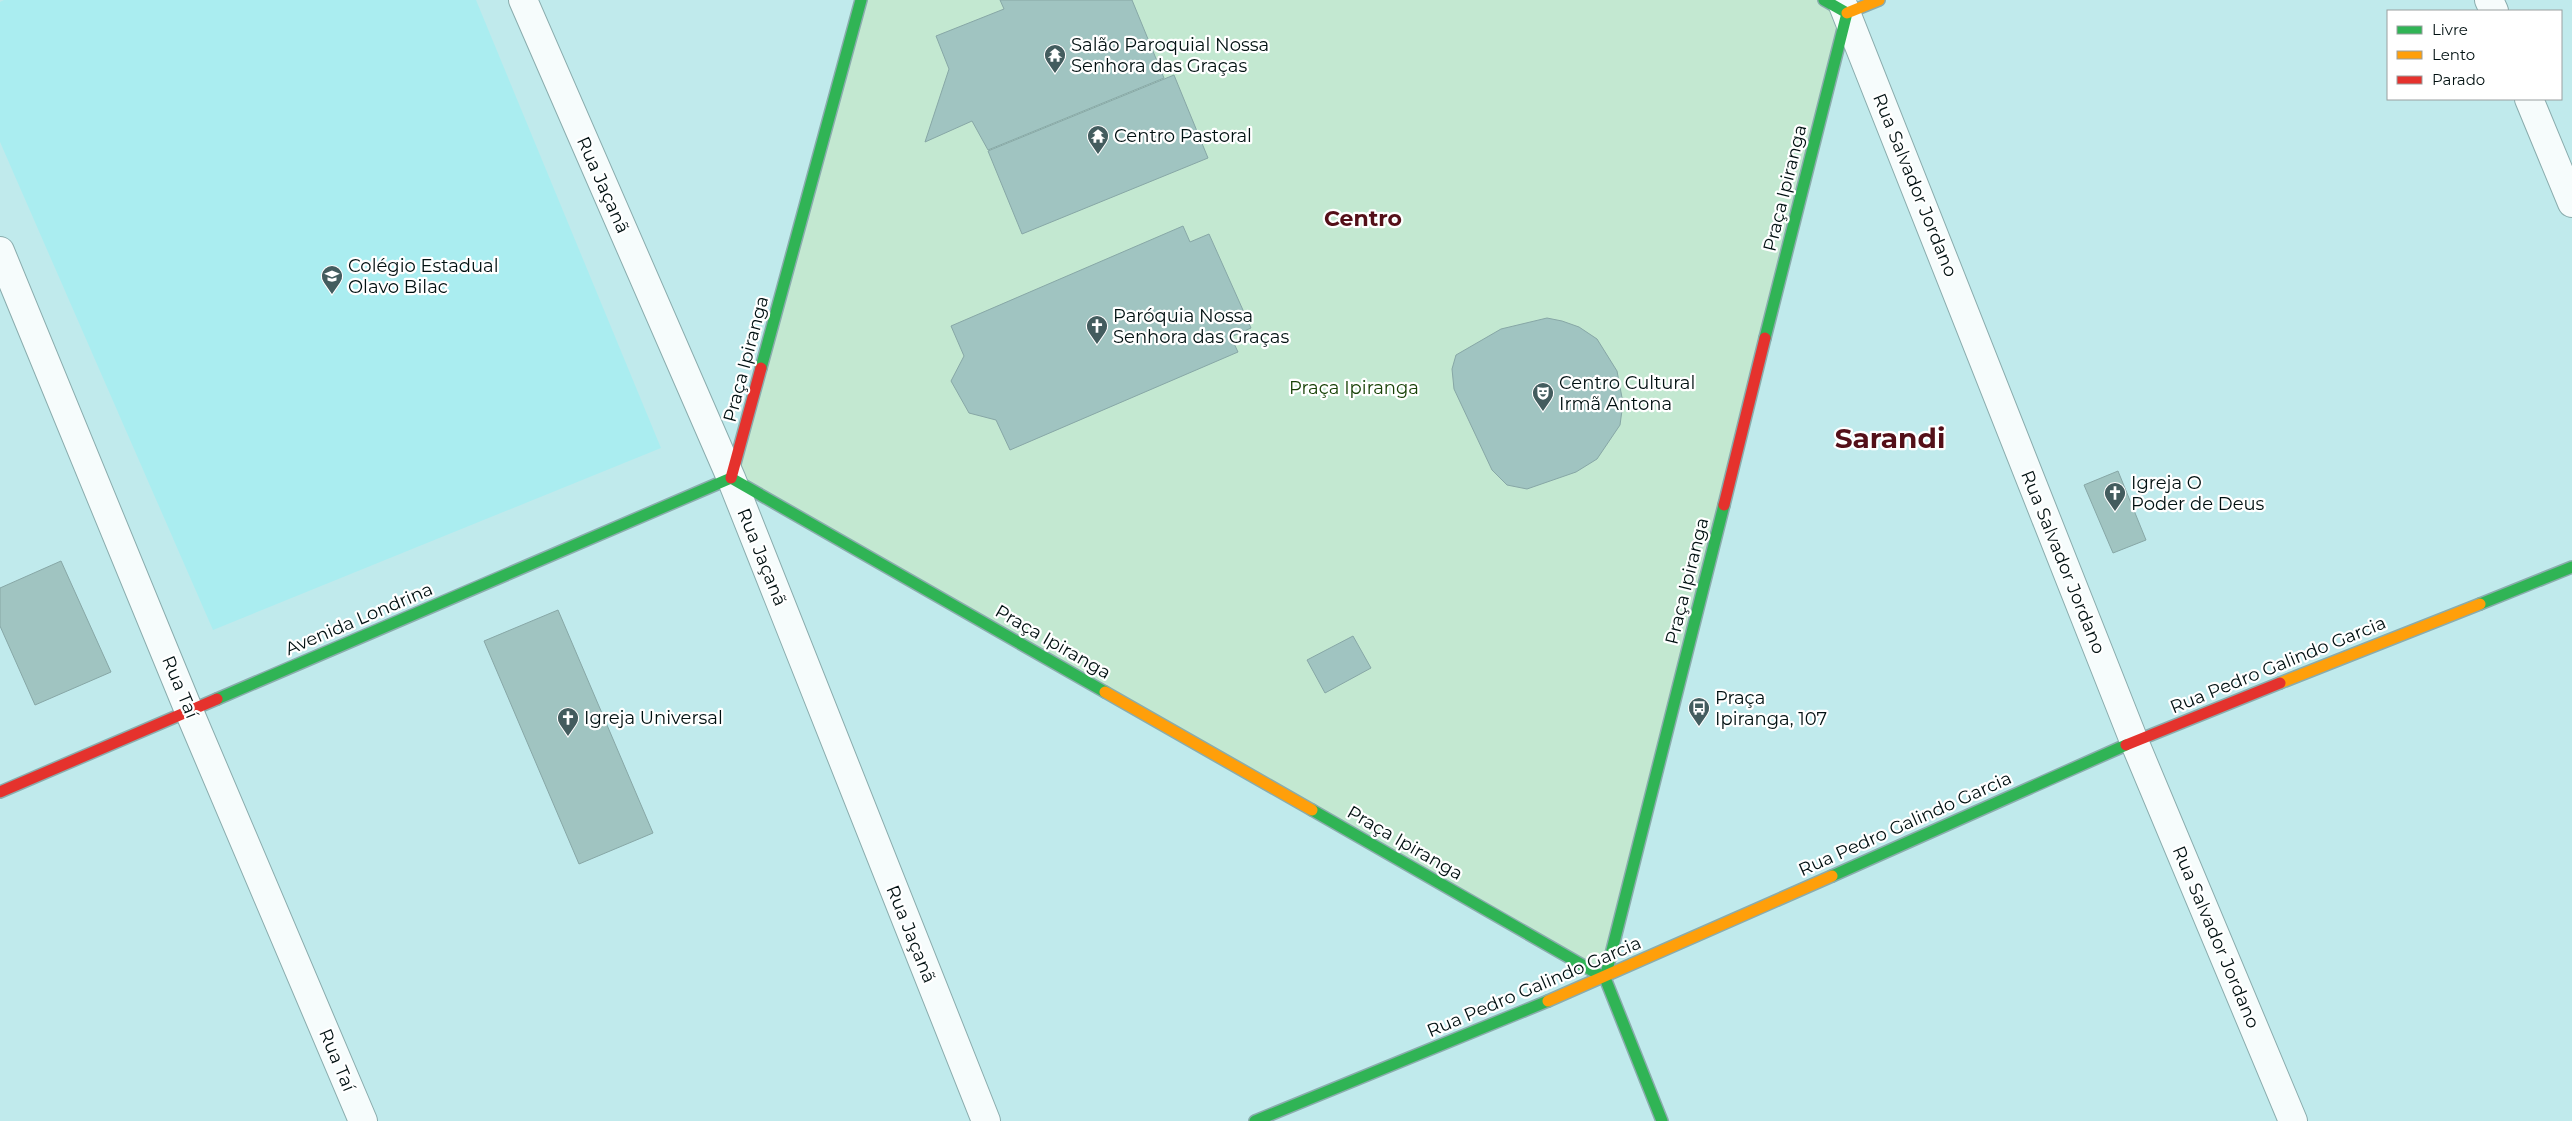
<svg xmlns="http://www.w3.org/2000/svg" width="2572" height="1121" font-family="Montserrat,sans-serif">
  <rect width="100%" height="100%" fill="#c0eaec"/>
  <path fill="#aaedf0" d="M4 0H476L661 448 213 630 0 142V2Z"/>
  <path fill="#c3e8d1" d="M861 0H1824L1847 13 1605 978 731 478Z"/>
  <path fill="#a0c4c1" stroke="#87a7a6" d="M1000 0H1132L1164 78 988 150 972 121 925 142 949 69 936 36 1004 9Z
    M1174 75 1208 158 1022 234 988 151Z
    M1183 226 1190 242 1209 234 1251 328 1231 337 1238 352 1010 450 996 420 969 413 951 381 964 356 951 326Z
    M1547 318 1562 321 1579 327 1597 339 1617 371 1623 403 1620 425 1597 459 1576 472 1527 489 1507 485 1492 470 1454 389 1452 369 1456 355 1501 329Z
    M2118 471 2146 540 2113 553 2084 485Z
    M61 561 111 672 35 705 0 626V588Z
    M558 610 653 833 579 864 484 641Z
    M1353 636 1371 668 1325 693 1307 660Z"/>
  <g fill="none" stroke-linecap="round" stroke-linejoin="round">
    <g stroke="#8aacad" stroke-width="30">
      <path id="street" d="M523 0 731 478 986 1121
        M1841 0 2134 741 2293 1121
        M2489 0 2494 11
        M2529 99 2572 203
        M0 251 189 711 363 1121"/>
    </g>
    <g stroke="#8aacad" stroke-width="14">
      <path id="fast" d="M1824 0 1847 13
        M1765 338 1847 13
        M761 368 861 0
        M731 478 1105 692
        M2480 604 2572 567
        M217 699 731 478
        M1312 810 1605 978
        M1832 876 2126 745
        M1605 978 1724 505
        M1605 978 1662 1121
        M1255 1121 1548 1001"/>
    </g>
    <g stroke="#8aacad" stroke-width="14">
      <path id="slow" d="M1847 13 1879 0
        M2280 683 2480 604
        M1105 692 1312 810
        M1548 1001 1832 876"/>
    </g>
    <g stroke="#8aacad" stroke-width="14">
      <path id="jam" d="M731 478 761 368
        M1724 505 1765 338
        M2126 745 2280 683
        M0 792 217 699"/>
    </g>
    <use href="#street" stroke="#f6fcfc" stroke-width="28"/>
    <use href="#fast" stroke="#30b455" stroke-width="11"/>
    <use href="#slow" stroke="#ff9f0a" stroke-width="11"/>
    <use href="#jam" stroke="#e5322d" stroke-width="11"/>
  </g>
  <defs>
    <g id="temple-pin" transform="scale(1.125)"><path d="M0 17L-7.5 6A9.5 9.5 0 1 1 7.5 6Z" fill="#435c5e" stroke="#fff"/><path d="M0-6L5-2H3V0L6.5 2.5H4V6H1.5V3h-3V6H-4V2.5H-6.5L-3 0V-2H-5Z" fill="#fff"/></g>
    <g id="school-pin" transform="scale(1.125)"><path d="M0 17L-7.5 6A9.5 9.5 0 1 1 7.5 6Z" fill="#435c5e" stroke="#fff"/><path d="M0-5L7-2L0 1L-7-2ZM-4 1L0 2.5L4 1V4Q0 6-4 4Z" fill="#fff"/></g>
    <g id="church-pin" transform="scale(1.125)"><path d="M0 17L-7.5 6A9.5 9.5 0 1 1 7.5 6Z" fill="#435c5e" stroke="#fff"/><path d="M-1.2-6h2.4v3.5h3.3v2.4h-3.3V6h-2.4V-.1h-3.3v-2.4h3.3Z" fill="#fff"/></g>
    <g id="theatre-pin" transform="scale(1.125)"><path d="M0 17L-7.5 6A9.5 9.5 0 1 1 7.5 6Z" fill="#435c5e" stroke="#fff"/><path d="M-5-5.5Q0-4 5-5.5V0Q5 5 0 6Q-5 5-5 0ZM-3.3-2.5H-1v1.5H-3.3ZM1-2.5H3.3v1.5H1ZM-2.8 1Q0 5.5 2.8 1Z" fill="#fff"/></g>
    <g id="bus-pin" transform="scale(1.125)"><path d="M0 17L-7.5 6A9.5 9.5 0 1 1 7.5 6Z" fill="#435c5e" stroke="#fff"/><path d="M-5-6H5V4H4V6H2V4H-2V6H-4V4H-5ZM-3.5-4V0h7V-4ZM-3.5 1.2v1.5H-2V1.2ZM2 1.2v1.5H3.5V1.2Z" fill="#fff"/></g>
  </defs>
  <g fill-rule="evenodd">
    <use href="#temple-pin" x="1055" y="55"/>
    <use href="#temple-pin" x="1098" y="136"/>
    <use href="#school-pin" x="332" y="276"/>
    <use href="#church-pin" x="1097" y="326"/>
    <use href="#theatre-pin" x="1543" y="393"/>
    <use href="#church-pin" x="2115" y="493"/>
    <use href="#bus-pin" x="1699" y="708"/>
    <use href="#church-pin" x="568" y="718"/>
  </g>
  <g text-anchor="middle" stroke-width="4.5" stroke-linejoin="round" paint-order="stroke">
    <g font-size="18" fill="#001011" stroke="#fff" text-anchor="start">
      <text x="1071" y="51">Salão Paroquial Nossa<tspan x="1071" dy="21">Senhora das Graças</tspan></text>
      <text x="1114" y="142">Centro Pastoral</text>
      <text x="348" y="272">Colégio Estadual<tspan x="348" dy="21">Olavo Bilac</tspan></text>
      <text x="1113" y="322">Paróquia Nossa<tspan x="1113" dy="21">Senhora das Graças</tspan></text>
      <text x="1559" y="389">Centro Cultural<tspan x="1559" dy="21">Irmã Antona</tspan></text>
      <text x="2131" y="489">Igreja O<tspan x="2131" dy="21">Poder de Deus</tspan></text>
      <text x="1715" y="704">Praça<tspan x="1715" dy="21">Ipiranga, 107</tspan></text>
      <text x="584" y="724">Igreja Universal</text>
    </g>
    <g font-size="18" fill="#001011" stroke="#fff">
      <text transform="translate(603 185) rotate(66)" y="6">Rua Jaçanã</text>
      <text transform="translate(1915 185) rotate(68)" y="6">Rua Salvador Jordano</text>
      <text transform="translate(1785 188) rotate(-76)" y="6">Praça Ipiranga</text>
      <text transform="translate(746 359) rotate(-75)" y="6">Praça Ipiranga</text>
      <text transform="translate(762 557) rotate(68)" y="6">Rua Jaçanã</text>
      <text transform="translate(2063 562) rotate(68)" y="6">Rua Salvador Jordano</text>
      <text transform="translate(1687 581) rotate(-76)" y="6">Praça Ipiranga</text>
      <text transform="translate(359 619) rotate(-23)" y="6">Avenida Londrina</text>
      <text transform="translate(1053 642) rotate(30)" y="6">Praça Ipiranga</text>
      <text transform="translate(2278 665) rotate(-22)" y="6">Rua Pedro Galindo Garcia</text>
      <text transform="translate(180 687) rotate(67)" y="6">Rua Taí</text>
      <text transform="translate(1905 824) rotate(-24)" y="6">Rua Pedro Galindo Garcia</text>
      <text transform="translate(1405 843) rotate(30)" y="6">Praça Ipiranga</text>
      <text transform="translate(911 934) rotate(68)" y="6">Rua Jaçanã</text>
      <text transform="translate(2216 937) rotate(67)" y="6">Rua Salvador Jordano</text>
      <text transform="translate(1534 987) rotate(-23)" y="6">Rua Pedro Galindo Garcia</text>
      <text transform="translate(337 1060) rotate(67)" y="6">Rua Taí</text>
    </g>
    <g font-size="18" fill="#184207" stroke="#fff">
      <text x="1354" y="394">Praça Ipiranga</text>
    </g>
    <g font-size="22" font-weight="bold" fill="#540f18" stroke="#fff">
      <text x="1363" y="226">Centro</text>
    </g>
    <g font-size="28" font-weight="bold" fill="#540f18" stroke="#fff">
      <text x="1890" y="448">Sarandi</text>
    </g>
  </g>
  <rect x="2387" y="10" width="175" height="90" fill="#ffffff" stroke="#999fa0"/>
  <rect x="2397" y="26" width="25" height="8" fill="#30b455" stroke="#999fa0"/>
  <text x="2432" y="35" font-size="15" fill="#001011">Livre</text>
  <rect x="2397" y="51" width="25" height="8" fill="#ff9f0a" stroke="#999fa0"/>
  <text x="2432" y="60" font-size="15" fill="#001011">Lento</text>
  <rect x="2397" y="76" width="25" height="8" fill="#e5322d" stroke="#999fa0"/>
  <text x="2432" y="85" font-size="15" fill="#001011">Parado</text>
</svg>
